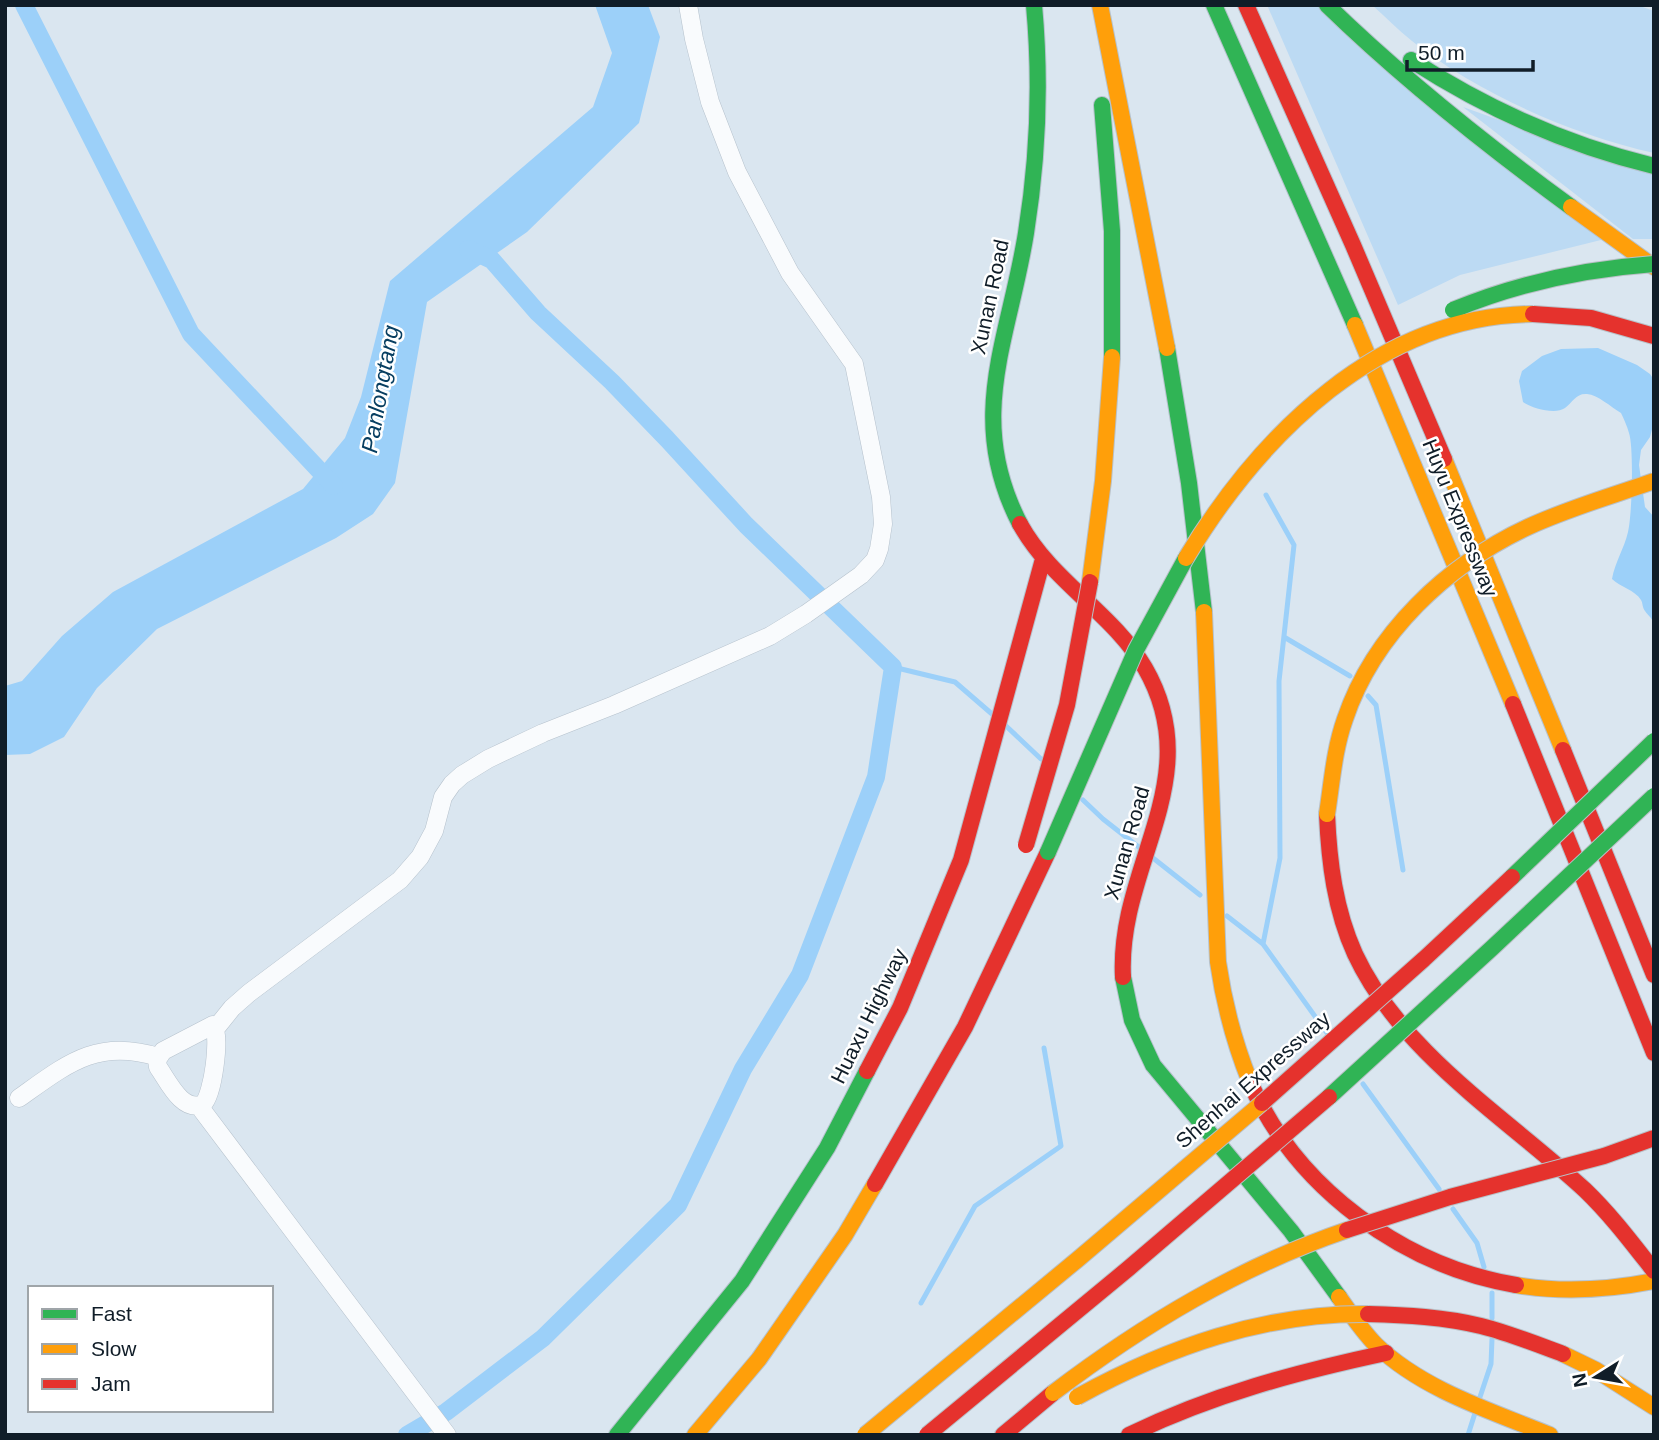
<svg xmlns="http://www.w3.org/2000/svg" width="1659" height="1440" font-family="Arial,sans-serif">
  <rect width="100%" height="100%" fill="#dae6f0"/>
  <path fill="#bcdaf3" d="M1267 5H1320L1605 239 1460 275 1398 305Z
    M1372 5H1637L1654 11V153C1571 134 1479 94 1412 41 1398 30 1386 17 1372 5Z
    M1463 107 1654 175V239H1633Z"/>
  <path fill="#9cd0f9" d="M595 5H648L660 37 639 123 527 232 427 302 395 483 373 514 336 538 157 629 97 688 64 737 30 754 5 755V686L22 681 62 636 113 592 303 489 345 438 361 397 390 281 593 107 612 53Z
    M1598 348 1637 365 1650 374 1654 380V422L1650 437 1641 450 1639 465 1645 507 1654 517V625C1652 617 1649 617 1645 611 1642 607 1643 603 1641 600 1635 590 1620 587 1612 579 1615 562 1624 549 1628 532 1632 516 1634 448 1629 433 1627 426 1624 419 1621 413 1611 407 1598 395 1587 394 1576 393 1573 402 1565 408 1555 415 1532 408 1523 402L1519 381 1522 371 1542 356 1561 349Z"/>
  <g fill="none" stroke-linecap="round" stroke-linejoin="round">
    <path stroke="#9cd0f9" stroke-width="5" d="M1284 637 1350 676
      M893 667 955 682 992 714
      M1368 696 1376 705 1403 870
      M1005 725 1041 759
      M1083 800 1103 819 1140 848
      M1153 858 1200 895
      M1227 916 1263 944 1327 1033
      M1263 944 1280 858 1279 681 1294 545 1266 495
      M1363 1084 1439 1189
      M1453 1209 1477 1243 1484 1267
      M1492 1293V1318
      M921 1303 975 1206 1061 1146 1044 1048
      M1480 1397 1491 1364 1492 1339
      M1468 1435 1475 1413"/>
    <path stroke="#9cd0f9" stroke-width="18" d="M24 5 191 334 334 486
      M407 1435 446 1412 543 1338 678 1205 743 1069 800 975 876 777 893 667 746 525 667 439 612 382 538 313 492 260 468 249"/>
    <g stroke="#b6c2cd" stroke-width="19">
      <path id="street" d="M213 1025C221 1035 213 1095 203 1104 182 1113 168 1081 158 1067L157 1060 163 1051Z
        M216 1028 232 1008 249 993 400 880 420 857 434 831 443 797 452 784 462 775 488 759 543 733 614 705 770 636 806 614 861 575 875 560 879 549 883 524 881 497 854 364 790 273 737 172 710 102 694 39 688 5
        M19 1098C67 1064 97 1038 158 1057
        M199 1106 447 1435"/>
    </g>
    <g stroke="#b6c2cd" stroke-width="18">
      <path id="fast" d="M1214 5 1355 325
        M1327 5C1403 79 1485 144 1571 207
        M1411 60C1487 109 1566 145 1654 166
        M1102 105 1112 231V357
        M1167 348 1189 483 1204 612
        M1020 524C965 418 1009 340 1026 233 1038 158 1041 81 1034 5
        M1123 977 1132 1020 1153 1065 1291 1231 1339 1297
        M617 1435 742 1281 827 1148 867 1071"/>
    </g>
    <g stroke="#b6c2cd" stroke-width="18">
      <path id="slow" d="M1100 5 1167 348
        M1571 207 1654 267
        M1355 325 1513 704
        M1444 459 1563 750
        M1204 612 1218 962C1224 1004 1234 1042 1250 1082
        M1516 1285C1563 1293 1608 1290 1654 1281
        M1339 1297C1351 1314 1362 1331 1376 1345 1423 1390 1491 1411 1550 1435
        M1563 1354 1596 1370 1654 1407
        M695 1435 759 1359 845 1235 875 1184"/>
    </g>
    <g stroke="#b6c2cd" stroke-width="18">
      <path id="jam" d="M1246 5 1353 245 1444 459
        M1020 524C1052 582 1112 612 1145 668 1209 779 1117 865 1123 977
        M1513 704 1654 1053
        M1563 750 1654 975
        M1327 814C1329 862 1335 910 1355 954 1401 1053 1507 1118 1585 1190 1611 1215 1632 1243 1654 1271
        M867 1071 900 1008 961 860 1043 559
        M1250 1082C1296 1188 1403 1266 1516 1285
        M875 1184 965 1027 1048 852
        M1003 1435 1053 1393
        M1129 1435C1211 1395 1297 1372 1386 1353"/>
    </g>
    <use href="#street" stroke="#f9fbfd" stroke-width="18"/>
    <use href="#fast" stroke="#30b455" stroke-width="16"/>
    <use href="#slow" stroke="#ff9f0a" stroke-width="16"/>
    <use href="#jam" stroke="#e5322d" stroke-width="16"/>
    <g stroke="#b9c0c6" stroke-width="18" stroke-linecap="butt">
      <path id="fast-bridge" d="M1453 310C1518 283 1584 269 1654 264
        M1048 852 1136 650 1186 558
        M1512 877 1654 741
        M1329 1097 1492 948 1654 796"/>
    </g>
    <g stroke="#b9c0c6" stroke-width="18" stroke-linecap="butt">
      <path id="slow-bridge" d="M1186 558C1260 435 1379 315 1533 314
        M1090 582 1103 481 1112 357
        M1327 814C1332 782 1334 750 1345 719 1374 633 1447 565 1528 527 1569 508 1612 496 1654 481
        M1053 1393C1144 1324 1239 1267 1347 1230
        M1077 1397C1168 1347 1264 1313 1368 1314
        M865 1435 1077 1260 1262 1103"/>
    </g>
    <g stroke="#b9c0c6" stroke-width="18" stroke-linecap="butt">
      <path id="jam-bridge" d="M1533 314 1591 318 1654 336
        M1026 845 1067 705 1090 582
        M1262 1103 1424 959 1512 877
        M1347 1230 1450 1197 1604 1156 1654 1138
        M1368 1314C1406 1315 1444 1317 1481 1326 1509 1333 1536 1344 1563 1354
        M927 1435 1129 1268 1329 1097"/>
    </g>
    <use href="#fast-bridge" stroke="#30b455" stroke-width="16"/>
    <use href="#slow-bridge" stroke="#ff9f0a" stroke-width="16"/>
    <use href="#jam-bridge" stroke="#e5322d" stroke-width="16"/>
  </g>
  <g text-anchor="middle" stroke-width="5" stroke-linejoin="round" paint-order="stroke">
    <g font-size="21" fill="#101d28" stroke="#fff">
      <text transform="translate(990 297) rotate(-78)" y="7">Xunan Road</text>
      <text transform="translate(1460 518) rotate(68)" y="7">Huyu Expressway</text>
      <text transform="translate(1127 843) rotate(-74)" y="7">Xunan Road</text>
      <text transform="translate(869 1016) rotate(-64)" y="7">Huaxu Highway</text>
      <text transform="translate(1253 1080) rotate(-41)" y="7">Shenhai Expressway</text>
    </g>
    <g font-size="23" font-style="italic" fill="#073e61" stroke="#fff">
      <text transform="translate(380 389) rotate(-80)" y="8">Panlongtang</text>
    </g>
  </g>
  <rect width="1659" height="1440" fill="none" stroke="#101d28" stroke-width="14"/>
  <rect x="28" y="1286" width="245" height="126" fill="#ffffff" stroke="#9fa5a9" stroke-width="2"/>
  <rect x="42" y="1309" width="35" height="10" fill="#30b455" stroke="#9fa5a9" stroke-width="2"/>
  <text x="91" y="1321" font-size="21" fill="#101d28">Fast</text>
  <rect x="42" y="1344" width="35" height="10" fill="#ff9f0a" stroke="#9fa5a9" stroke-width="2"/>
  <text x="91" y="1356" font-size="21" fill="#101d28">Slow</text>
  <rect x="42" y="1379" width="35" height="10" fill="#e5322d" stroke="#9fa5a9" stroke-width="2"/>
  <text x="91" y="1391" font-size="21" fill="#101d28">Jam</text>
  <g transform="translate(1596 1377) rotate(259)" stroke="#ffffff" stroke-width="5" paint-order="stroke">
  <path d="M0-5L12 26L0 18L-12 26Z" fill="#101d28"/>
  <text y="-10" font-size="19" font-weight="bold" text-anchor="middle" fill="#101d28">N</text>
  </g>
  <path d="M1407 60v10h126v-10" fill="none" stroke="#101d28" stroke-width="3.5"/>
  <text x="1418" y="60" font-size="21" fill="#101d28" stroke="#ffffff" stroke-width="5" paint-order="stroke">50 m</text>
</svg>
